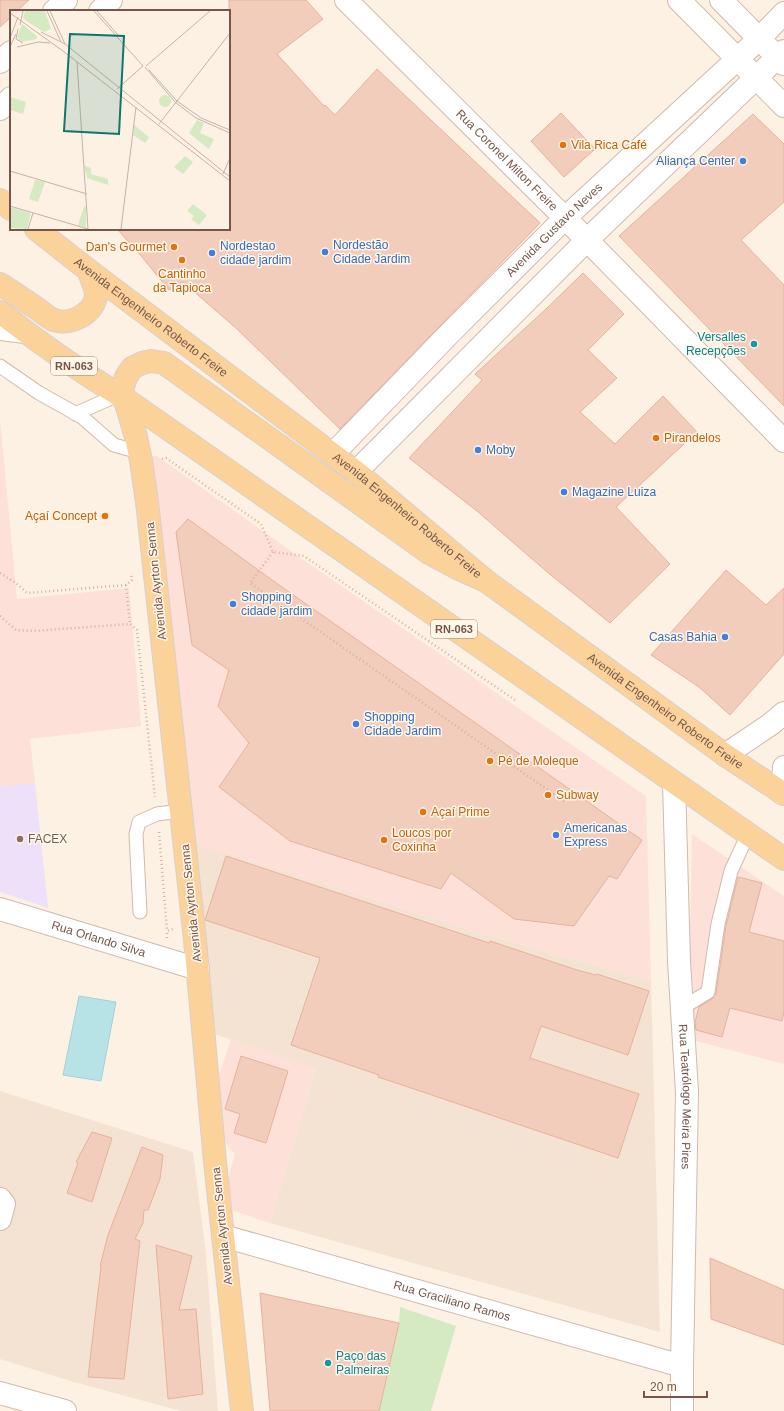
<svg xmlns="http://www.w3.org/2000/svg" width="784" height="1411" font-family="Helvetica,sans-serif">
  <rect width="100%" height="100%" fill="#fdf1e4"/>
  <path fill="#f4e3d2" d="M188 841 480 933 651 981 660 1332 270 1223 316 1069 206 1031Z
    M0 1091 193 1152 206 1255 218 1411H181L74 1382 0 1359Z"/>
  <path fill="#fde0d7" d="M0 420 17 599 129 588 141 726 30 739 35 783 0 786Z
    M149 456H157L305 561 646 796 651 981 480 933 188 841Z
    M692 834 784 896V1064L688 1039Z
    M231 1039 316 1069 270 1223 228 1209 224 1192 235 1154 220 1136 212 1096Z"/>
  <path fill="#eee0f9" d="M35 783 48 908 0 892V786Z"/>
  <path fill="#d5eac2" d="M400 1307 456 1326 431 1411H379L399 1323Z"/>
  <path fill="#b8e3e6" stroke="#9ed3d8" d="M79 996 116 1002 101 1081 63 1075Z"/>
  <path fill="#f2cdbb" stroke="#e5b29b" d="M0 0H29L17 11H11V17L0 27Z
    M229 0H306L323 19 277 54 324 106 325 105 335 115 377 69 540 223 340 429 237 329 183 282 169 290 142 257 117 229H229Z
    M561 113 595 149 564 177 531 141Z
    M753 114 784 144V202L741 240 784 285V406L619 236Z
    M583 273 624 314 588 350 617 378 580 412 615 444 663 396 697 432 616 507 670 564 610 623 546 571 477 511 409 458 482 380 475 374 546 309Z
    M188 519 272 580 642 840 617 879 609 876 574 926 514 919 451 873 441 889 290 841 219 787 249 743 218 706 229 670 192 645 176 532Z
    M726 570 766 605 784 588V654L730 715 699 687 651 655Z
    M226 856 489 943 490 941 577 970 596 975 597 974 649 991 628 1055 541 1026 530 1058 639 1094 618 1158 411 1088 378 1077 379 1075 291 1045 320 958 205 920Z
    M738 877 762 883 749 932 784 941V1012L782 1021 730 1008 722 1037 696 1030 695 1022 699 1007 712 999 716 993 726 926Z
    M241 1056 288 1071 266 1143 234 1133 240 1114 225 1109Z
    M92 1132 112 1138 92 1202 67 1193 78 1163 76 1162Z
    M142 1147 163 1155 160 1179 148 1210H144L143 1223 135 1239 140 1241 124 1379 88 1377 101 1267 100 1266 108 1235Z
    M156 1245 192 1256 179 1310 196 1309 203 1394 168 1399Z
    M710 1258 784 1290V1345L711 1319Z
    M260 1293 399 1323 379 1411H270Z"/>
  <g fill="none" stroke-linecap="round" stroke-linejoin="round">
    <g stroke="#d0baad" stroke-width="15">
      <path id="lane" d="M0 366 39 393 82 417 114 445 139 452
        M75 414 118 395
        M140 912 136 834 139 822 157 814 181 811
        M682 1008 708 992 718 924 731 871 748 834"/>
    </g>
    <g stroke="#d0baad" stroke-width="24">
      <g id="street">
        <path id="s1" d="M346 0 587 240 784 441"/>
        <path d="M54 11 66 0"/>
        <path d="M100 11 111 0"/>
        <path d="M0 62 11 52"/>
        <path d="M0 109 11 98"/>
        <path id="s2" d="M333 454 447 336 565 218 759 39 784 13"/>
        <path d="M356 472 587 240 784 51"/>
        <path id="s3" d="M674 783 679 961 687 1092 682 1366V1411"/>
        <path id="s4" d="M0 909 198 969"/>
        <path d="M0 1199 4 1204 0 1219"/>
        <path id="s5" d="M223 1236 682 1366"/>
        <path d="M0 1393 65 1411"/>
      </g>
    </g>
    <g stroke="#d3baaa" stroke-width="24">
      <path id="secondary" d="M679 0 784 106
        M721 0 784 64
        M0 329 25 332
        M725 755 771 724 784 713
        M782 793 784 767"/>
    </g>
    <g stroke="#d8d0cc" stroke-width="24">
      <g id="primary">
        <path d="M0 200 11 209"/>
        <path id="s6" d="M36 229 88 270 356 472 486 581 725 755 784 794"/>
        <path d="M0 284C13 292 26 301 39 310 43 313 49 318 54 320 70 326 96 313 96 294 95 286 91 278 88 270"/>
        <path d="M0 312C39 343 81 372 124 398L784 859"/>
        <path d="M242 1411 215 1162 195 940 147 502 141 461 136 437 122 390 126 377 132 368 142 363 151 361 164 363 429 553 457 568 486 581"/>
      </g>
    </g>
    <path stroke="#d7b19e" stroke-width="2.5" stroke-dasharray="1 3" stroke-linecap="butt" d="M162 459 166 458 261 524 273 552 304 556 515 700
      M273 552 250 583 564 801
      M0 573 16 583 27 593 126 585 132 580 131 573
      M126 585 130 624
      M0 616 16 630 33 631 130 624 137 630 155 797
      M159 832 167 931
      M167 938V931L173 929"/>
    <use href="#lane" stroke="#fff" stroke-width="13"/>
    <use href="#street" stroke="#fff" stroke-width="22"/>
    <use href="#secondary" stroke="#fff" stroke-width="22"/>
    <use href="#primary" stroke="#fcd29b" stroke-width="22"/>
  </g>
  <g fill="#e8710a" stroke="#fff6ea" stroke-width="1.5">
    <circle cx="563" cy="145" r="4"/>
    <circle cx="174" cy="247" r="4"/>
    <circle cx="182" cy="260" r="4"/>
    <circle cx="656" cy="438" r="4"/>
    <circle cx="105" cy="516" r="4"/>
    <circle cx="490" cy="761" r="4"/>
    <circle cx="548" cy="795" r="4"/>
    <circle cx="423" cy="812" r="4"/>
    <circle cx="384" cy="840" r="4"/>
  </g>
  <g fill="#3f7fe0" stroke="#fff6ea" stroke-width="1.5">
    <circle cx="743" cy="161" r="4"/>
    <circle cx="325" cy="252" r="4"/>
    <circle cx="212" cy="253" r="4"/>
    <circle cx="478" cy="450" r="4"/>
    <circle cx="564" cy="492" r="4"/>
    <circle cx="233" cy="604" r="4"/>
    <circle cx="725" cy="637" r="4"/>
    <circle cx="356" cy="724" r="4"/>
    <circle cx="556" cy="835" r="4"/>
  </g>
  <g fill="#0f9aa8" stroke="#fff6ea" stroke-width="1.5">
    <circle cx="754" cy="344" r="4"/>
    <circle cx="328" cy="1363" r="4"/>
  </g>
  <circle fill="#8d6e63" stroke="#fff6ea" stroke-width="1.5" cx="20" cy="839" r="4"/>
  <g text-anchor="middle" stroke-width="3" stroke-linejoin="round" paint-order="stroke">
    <g fill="#fff6ea" stroke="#9e8679" stroke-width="1">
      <rect x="51" y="357" width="46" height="18" rx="3"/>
      <rect x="431" y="620" width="46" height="18" rx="3"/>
    </g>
    <g font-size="11" font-weight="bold" fill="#755649">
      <text x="74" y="370">RN-063</text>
      <text x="454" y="633">RN-063</text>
    </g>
    <g font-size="12" fill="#c56008" stroke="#fff6ea" text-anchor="start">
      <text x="571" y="149">Vila Rica Café</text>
      <text x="166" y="251" text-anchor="end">Dan's Gourmet</text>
      <text x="182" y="278" text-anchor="middle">Cantinho<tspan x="182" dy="14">da Tapioca</tspan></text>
      <text x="664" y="442">Pirandelos</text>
      <text x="97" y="520" text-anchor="end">Açaí Concept</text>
      <text x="498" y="765">Pé de Moleque</text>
      <text x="556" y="799">Subway</text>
      <text x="431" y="816">Açaí Prime</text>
      <text x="392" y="837">Loucos por<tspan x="392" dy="14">Coxinha</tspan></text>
    </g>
    <g font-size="12" fill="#755649" stroke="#fff6ea">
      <text dy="4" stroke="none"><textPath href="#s1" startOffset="227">Rua Coronel Milton Freire</textPath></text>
      <text dy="4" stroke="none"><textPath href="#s2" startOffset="315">Avenida Gustavo Neves</textPath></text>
      <text dy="4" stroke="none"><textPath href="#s6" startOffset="145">Avenida Engenheiro Roberto Freire</textPath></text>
      <text dy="4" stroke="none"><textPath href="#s6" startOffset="469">Avenida Engenheiro Roberto Freire</textPath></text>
      <text transform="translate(156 581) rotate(-96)" y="4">Avenida Ayrton Senna</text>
      <text dy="4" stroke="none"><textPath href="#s6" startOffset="793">Avenida Engenheiro Roberto Freire</textPath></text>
      <text transform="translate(191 903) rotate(-96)" y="4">Avenida Ayrton Senna</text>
      <text dy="4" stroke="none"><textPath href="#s4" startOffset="103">Rua Orlando Silva</textPath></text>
      <text dy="4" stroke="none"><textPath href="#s3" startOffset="314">Rua Teatrólogo Meira Pires</textPath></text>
      <text transform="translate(222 1226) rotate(-96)" y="4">Avenida Ayrton Senna</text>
      <text dy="4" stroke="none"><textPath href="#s5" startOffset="238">Rua Graciliano Ramos</textPath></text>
    </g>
    <g font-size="12" fill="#366cbe" stroke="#fff6ea" text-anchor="start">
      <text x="735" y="165" text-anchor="end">Aliança Center</text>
      <text x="333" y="249">Nordestão<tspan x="333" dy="14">Cidade Jardim</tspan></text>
      <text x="220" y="250">Nordestao<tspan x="220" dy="14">cidade jardim</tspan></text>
      <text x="486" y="454">Moby</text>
      <text x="572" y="496">Magazine Luiza</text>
      <text x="241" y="601">Shopping<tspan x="241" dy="14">cidade jardim</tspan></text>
      <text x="717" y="641" text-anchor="end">Casas Bahia</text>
      <text x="364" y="721">Shopping<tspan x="364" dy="14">Cidade Jardim</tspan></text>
      <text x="564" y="832">Americanas<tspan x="564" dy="14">Express</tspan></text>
    </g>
    <g font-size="12" fill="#0d838f" stroke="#fff6ea" text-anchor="end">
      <text x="746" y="341">Versalles<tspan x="746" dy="14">Recepções</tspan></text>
      <text x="336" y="1360" text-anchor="start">Paço das<tspan x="336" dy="14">Palmeiras</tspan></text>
    </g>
    <g font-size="12" fill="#785e54" stroke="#fff6ea" text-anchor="start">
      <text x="28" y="843">FACEX</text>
    </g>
  </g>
  <g transform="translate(10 10)">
    <rect width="220" height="220" fill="#fdf1e4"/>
    <path d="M15 1H35L41 19 34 22 18 12 13 8ZM12 14 27 26V29L11 32 7 27ZM149 91a6 6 0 1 1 12 0a6 6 0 1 1-12 0ZM0 87 16 92 13 104 0 100ZM187 110 194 113 190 123 204 129 199 139 179 123ZM124 115 139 127 135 133 123 125ZM175 146 183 152 173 164 164 157ZM74 155 81 158V164L98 169V175L77 168ZM25 170 35 172 28 192 19 189ZM183 194 197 205 189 215 181 209 184 206 177 201ZM74 196 76 197V218L68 215ZM0 197 21 203 17 219 0 218Z" fill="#d5eac2"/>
    <path fill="none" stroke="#c7b3a6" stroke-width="1" d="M37 1 51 32M40 1 55 34 220 167M84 1 133 56M87 1 108 25M0 3 53 41M10 15 13 1M8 19 6 29 13 33M31 22 55 34M0 28 8 7M0 37 6 24M7 37 28 32 40 33M53 41 220 171M67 52 78 219M136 56 200 1M135 57 165 92 186 108 220 123M139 60 167 91 191 108 220 120M107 79 133 56M149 114 220 23M0 161 77 184M213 164 220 148M0 196 78 219M18 219 23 203M111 219 126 97"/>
    <path fill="#0f766e" fill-opacity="0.15" stroke="#0f766e" stroke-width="2" d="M60 24 114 26 109 124 54 121Z"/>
    <rect width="220" height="220" fill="none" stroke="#755649" stroke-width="2"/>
  </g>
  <path d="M644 1391v6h63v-6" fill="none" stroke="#755649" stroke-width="2"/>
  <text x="650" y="1391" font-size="12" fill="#755649" stroke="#fff6ea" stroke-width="3" paint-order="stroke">20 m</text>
</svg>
